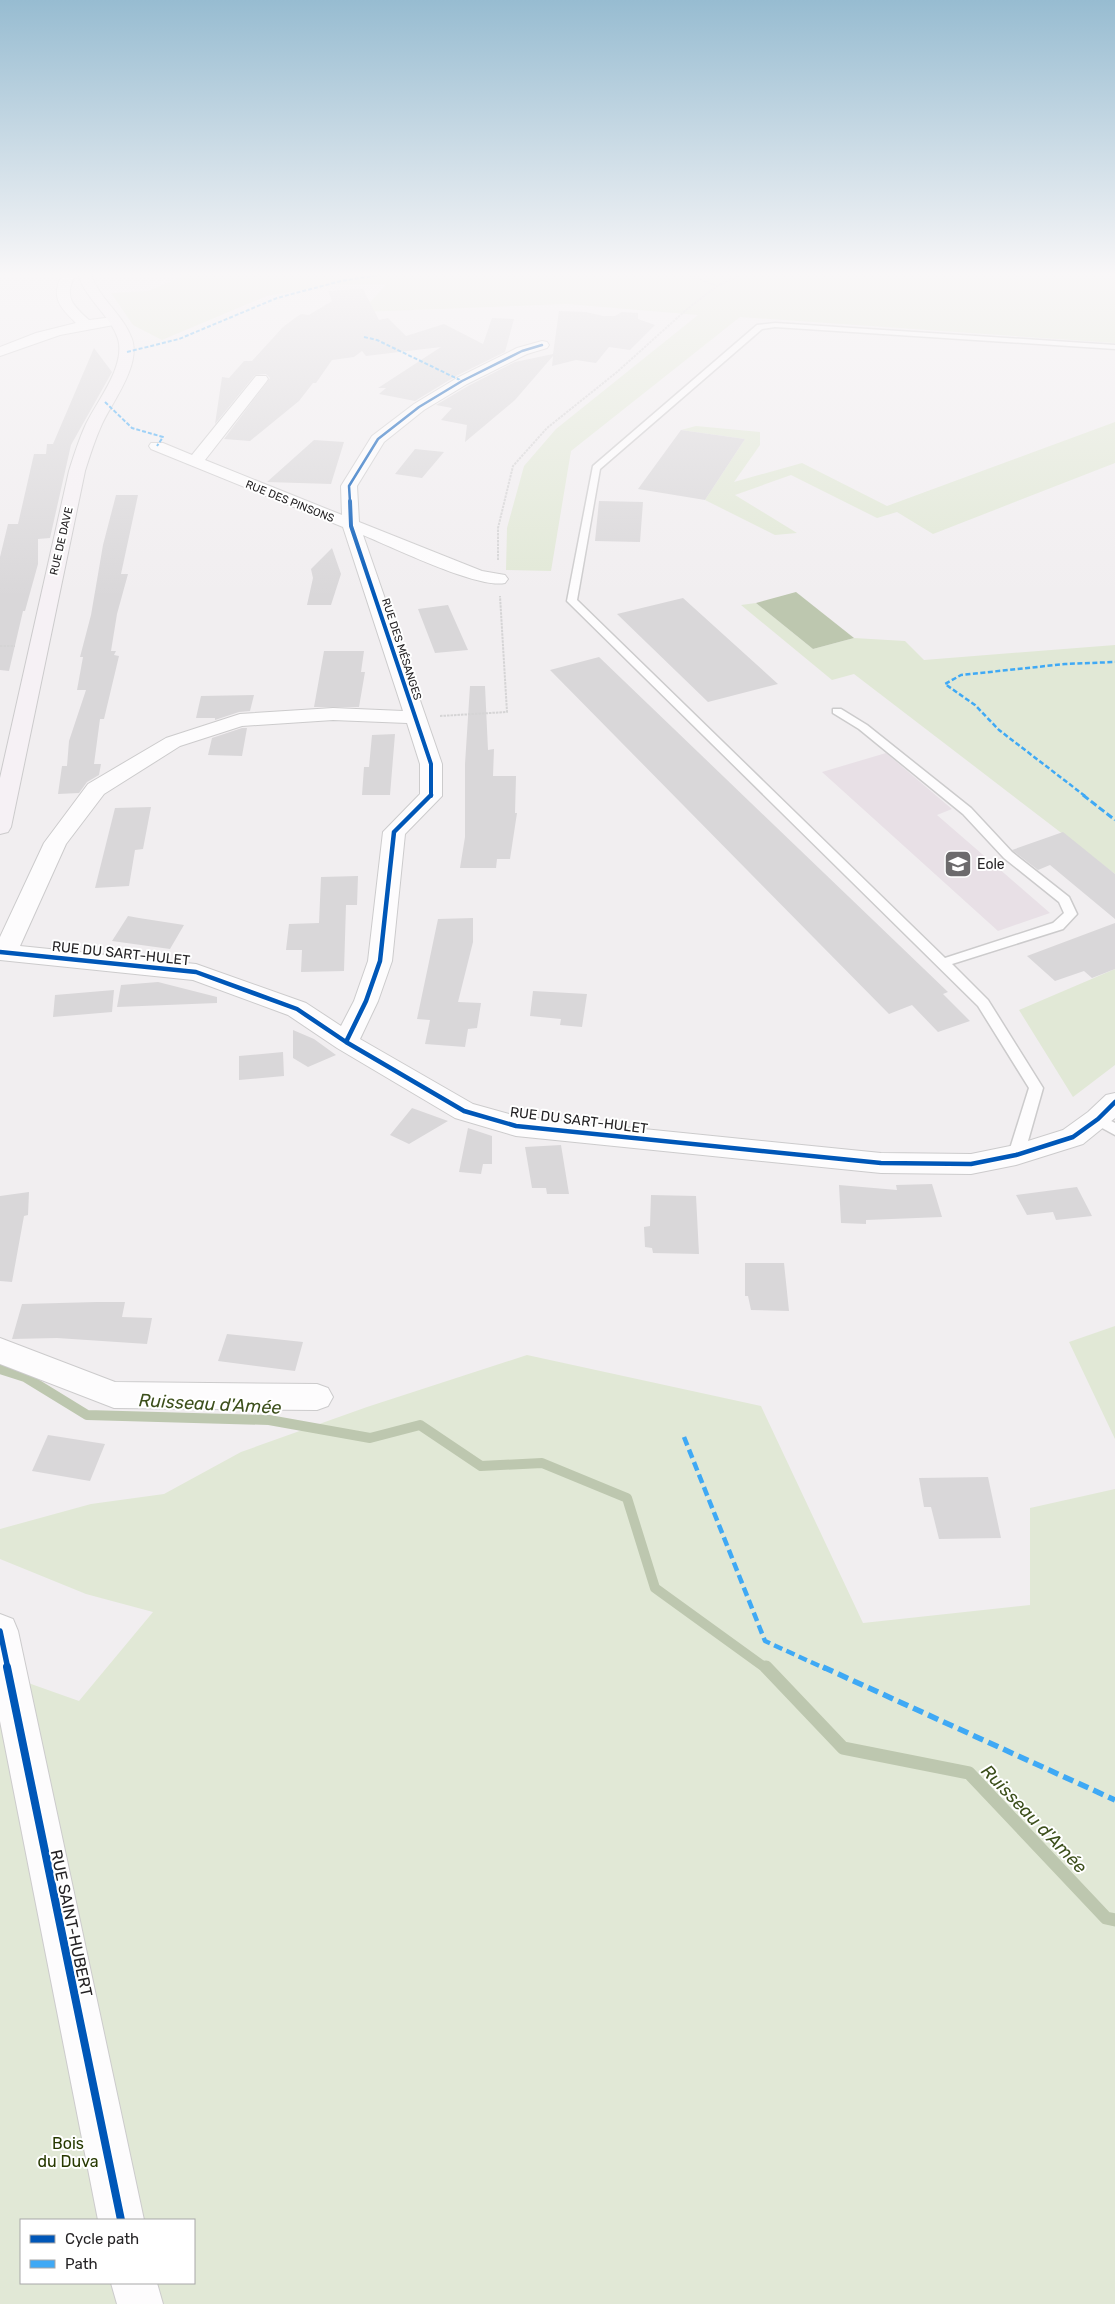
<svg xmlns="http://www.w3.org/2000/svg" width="1115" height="2304" font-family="Rubik,sans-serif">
  <rect width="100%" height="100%" fill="#f1eef0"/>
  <path fill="#e8e0e6" d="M886 753 952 809 937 815 1050 913 998 931 822 772Z"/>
  <path fill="#e1e8d6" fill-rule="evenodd" d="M189 274H1115V343L740 317 571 451 551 571 506 570 507 528 524 466 556 429 698 315 567 304 361 312 387 284H336L267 296 162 340 133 325 111 293 148 291Z
    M1115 422V463L933 534 897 512 877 518 791 475 735 495 797 533 775 535 705 500 745 439 681 430 696 426 760 432V445L734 482 802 463 887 506Z
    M756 603 813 649 854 638 905 641 924 660 1115 645V874L854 674 832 680 741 605Z
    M1115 969V1065L1073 1097 1019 1010Z
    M1115 1326V1439L1069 1342Z
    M527 1355 761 1406 863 1623 1030 1605V1508L1115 1489V2304H0V1673L79 1701 153 1612 86 1594 0 1559V1529L91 1504 164 1494 241 1452 367 1407ZM21 2220H194V2283H21Z"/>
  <path fill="#bdc7af" d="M796 592 854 638 813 649 756 603Z"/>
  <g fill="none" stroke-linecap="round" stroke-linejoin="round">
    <path stroke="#bdc7af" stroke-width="10" d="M0 1369 25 1377 87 1415 269 1420 370 1438 420 1425 481 1466 542 1463 627 1498 655 1588 767 1669"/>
    <path stroke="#bdc7af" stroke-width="13" d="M766 1667 843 1748 969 1773 1106 1918 1115 1920"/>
  </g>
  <path fill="#d9d7d9" d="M363 289 379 320 388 318 406 336 444 324 483 344 492 318 514 319 505 352 456 376 415 401 379 394 386 388H378L441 347 366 356 362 351 354 357 332 360 316 383H313L299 401 250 441 224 439 270 378 266 374 255 375 215 424 222 377 229 378 244 361H252L283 327 295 318 301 314 309 315 332 301 328 291Z
    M559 311 586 312 603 316H615L622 312 638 313V319L655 325 630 350 609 347 596 363 576 360 552 366 553 356 515 400 465 442 467 425 441 420 452 408 436 405 468 386 515 362 553 354Z
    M94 348 112 372 71 445 50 538 38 539V564L25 611H23L9 671 0 670V557L8 524H18L34 454H46L47 444H53Z
    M681 430 745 439 705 500 638 489Z
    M314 440 344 442 331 484 267 482Z
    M415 449 444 452 422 478 395 474Z
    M116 495H138L121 574H128L117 614 111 651H116L114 655 119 656 104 719H100L94 764H101L99 775 87 782 79 793 58 794 62 766H67L69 741 86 690H77L83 657H80L91 615 103 545Z
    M599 501 643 502 640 542 595 541Z
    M332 548 341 574 331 605H307L313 578 311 569Z
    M683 598 778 684 708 702 617 614Z
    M448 605 468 650 435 653 418 609Z
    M324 651H364L361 672H365L359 707H314Z
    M599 657 948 992 943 994 970 1021 938 1032 912 1005 889 1014 550 670Z
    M470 686H485L488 750 494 749 493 776H516L515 813H517L510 859H497L496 868H460L465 837V764Z
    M254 695 250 711 239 712 215 720V718H196L201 696Z
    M242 728H247L242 756 208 755 212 738Z
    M395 734 390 795H362L364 767H369L372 735Z
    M151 807 143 849 135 850 129 886 95 888 115 808Z
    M1063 832 1115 874V919L1050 865 1038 870 1012 850Z
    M358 876 357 905H346L344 971 301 972 302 950H286L289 924 319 923 321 877Z
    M128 916 139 918 184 925 170 949 112 941Z
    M473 918V942L458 1002 481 1003 477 1028 468 1029 465 1047 425 1044 430 1020 417 1019 438 919Z
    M1115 923V969L1092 978 1084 971 1055 981 1027 956Z
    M158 982 217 997V1003L117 1007 121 985Z
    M114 990 112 1012 53 1017 55 995Z
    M533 991 587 994 582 1027 560 1025 561 1019 530 1016Z
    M293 1030 314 1039 336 1055 308 1067 293 1058Z
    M283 1052 284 1076 239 1080V1056Z
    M412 1108 448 1121 409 1144 390 1135Z
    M468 1128 492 1136V1164H483L481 1174 459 1172Z
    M561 1145 569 1194H547L546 1188H532L525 1147Z
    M932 1184 942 1217 866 1220V1224L841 1223 839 1185 897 1190 896 1185Z
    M1077 1187 1092 1216 1056 1220 1053 1212 1027 1215 1016 1195Z
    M29 1192 28 1215 24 1216 12 1282 0 1281V1196Z
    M651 1195 696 1196 699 1254 653 1253 652 1248 645 1247 644 1227 650 1226Z
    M745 1263H784L789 1311 751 1310 748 1296H745Z
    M97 1302H125L122 1317 152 1318 147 1344 57 1338 12 1339 22 1304Z
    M227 1334 303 1342 295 1371 218 1361Z
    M48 1435 105 1444 90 1481 32 1471Z
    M988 1477 1001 1538 939 1539 931 1507H924L919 1478Z"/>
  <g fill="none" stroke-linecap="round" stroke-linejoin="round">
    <g stroke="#cccbcc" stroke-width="3">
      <path id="service" d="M775 323 1115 345V349L775 327 762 329 600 469 577 600 945 958 1053 923 1064 913 1059 902 1004 858 963 814 859 729 833 713V709H841L867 725 971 808 1012 852 1069 897 1077 914 1063 929 952 964 988 1000 1043 1088 1024 1155 1021 1159H1011L1008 1155 1029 1088 978 1006 567 601 593 466 757 325Z
        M1098 1114 1115 1123V1135L1093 1123 1091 1119 1093 1115Z"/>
    </g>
    <g stroke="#cccbcc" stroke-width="2">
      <path id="minor" d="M63 274H76C63 296 72 305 89 320L114 317 121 321 119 324 60 335 0 356V347L36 333 76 323C59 307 50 296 63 274Z
        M542 341 547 342 549 345 547 348 527 354 467 384 424 410 384 442 357 486 359 522 482 571 505 575 508 579 505 583C478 589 392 547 363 535L442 764V796L405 834 392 961 378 1001 360 1039 473 1104 516 1116 881 1153 971 1154 1015 1145 1063 1130 1088 1112 1106 1095 1115 1093V1118L1083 1144 1016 1165 971 1174 881 1173 516 1136 455 1118 337 1048 288 1015 193 980 0 960V937L44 843 88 784 166 738 240 714 333 708 403 711 343 527 151 449 149 446 151 443H163L192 455 256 376H266L268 379 266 382 205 460 342 515 341 486 372 436 414 404 457 378 517 348ZM333 720 407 723 420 764V794L383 832 368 961 354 1001 341 1026 306 1003 196 964 20 946 66 844 104 794 180 746 242 726Z
        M0 1338 115 1382 317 1384 328 1388 333 1397 328 1406 317 1410 114 1408 0 1364Z
        M0 1614 13 1619 18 1631 144 2220H98L0 1721Z
        M111 2283H157L163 2304H117Z"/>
    </g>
    <g stroke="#cccbcc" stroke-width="2">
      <path id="secondary" d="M78 274H91C99 299 123 314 132 339 141 365 113 401 102 424 95 439 90 455 85 471L11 827 8 832 0 834V778L69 471C74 455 79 439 86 424 97 401 126 366 118 339 111 316 86 300 78 274Z"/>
    </g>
    <path stroke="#d5d4d5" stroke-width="2" stroke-dasharray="2.5 1" stroke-linecap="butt" d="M687 274 717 286
      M498 560V528L513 466 547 428 617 372 686 310 717 286 743 274
      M0 646H15
      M440 716 507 712 500 596"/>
    <use href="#service" fill="#fdfcfd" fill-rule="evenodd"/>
    <use href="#minor" fill="#fdfcfd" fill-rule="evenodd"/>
    <use href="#secondary" fill="#f6f1f5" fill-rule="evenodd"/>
    <path stroke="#3fa9f5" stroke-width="2" stroke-dasharray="4 2" stroke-linecap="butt" d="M364 337 377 340 462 381
      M127 352 179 339 277 298 341 281 385 274
      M105 402 132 428 163 437 157 446"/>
    <path stroke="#3fa9f5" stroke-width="2.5" stroke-dasharray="5 2.5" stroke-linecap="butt" d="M1085 796 999 730 975 705 945 684 961 675 1065 664 1115 662"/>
    <path stroke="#3fa9f5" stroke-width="3" stroke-dasharray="7 3" stroke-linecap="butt" d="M1083 795 1115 820"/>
    <path stroke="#3fa9f5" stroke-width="4.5" stroke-dasharray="9 4.5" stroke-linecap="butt" d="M684 1437 765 1641 826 1669"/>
    <path stroke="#3fa9f5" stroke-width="5.5" stroke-dasharray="11 5.5" stroke-linecap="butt" d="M823 1667 1115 1800"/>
    <g stroke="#fff" stroke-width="4.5">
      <path id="cycleway-far4" d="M350 502 349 486 378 439 419 407 462 381 522 351 542 345"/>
    </g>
    <g stroke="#fff" stroke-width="5.5">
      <path id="cycleway-far3" d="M350 501 351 526 431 764V796"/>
    </g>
    <g stroke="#fff" stroke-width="7">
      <path id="cycleway-far2" d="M0 952 196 972 297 1009 346 1042 464 1111 516 1126 881 1163 971 1164 1016 1155 1073 1137 1098 1119 1115 1102
        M346 1042 366 1001 380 961 394 832 431 795"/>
    </g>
    <g stroke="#fff" stroke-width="9">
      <path id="cycleway-far1" d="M0 1631 8 1669"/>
    </g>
    <g stroke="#fff" stroke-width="11">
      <path id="cycleway" d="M7 1667 121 2220"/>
    </g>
    <use href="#cycleway-far4" stroke="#0057b8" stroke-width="2.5"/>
    <use href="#cycleway-far3" stroke="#0057b8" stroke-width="4"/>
    <use href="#cycleway-far2" stroke="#0057b8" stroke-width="4.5"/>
    <use href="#cycleway-far1" stroke="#0057b8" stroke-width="5.5"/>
    <use href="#cycleway" stroke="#0057b8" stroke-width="8"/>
  </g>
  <linearGradient id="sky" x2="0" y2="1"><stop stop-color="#97bcd1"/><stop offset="0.46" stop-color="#f9f7f8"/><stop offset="1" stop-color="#f9f7f8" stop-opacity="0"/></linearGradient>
  <rect width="1115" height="597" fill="url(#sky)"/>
  <defs>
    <g id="school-square" transform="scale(1.4375)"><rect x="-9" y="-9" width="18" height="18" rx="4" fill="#6c6a6c" stroke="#fff"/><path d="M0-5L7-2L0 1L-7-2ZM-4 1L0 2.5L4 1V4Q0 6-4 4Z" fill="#fff"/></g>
  </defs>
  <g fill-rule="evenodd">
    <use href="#school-square" x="958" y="864"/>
  </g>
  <g text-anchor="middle" stroke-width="4" stroke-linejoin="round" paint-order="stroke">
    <g font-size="11" fill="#252325" stroke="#fff">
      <text transform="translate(290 501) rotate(22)" y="4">RUE DES PINSONS</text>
      <text transform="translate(61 541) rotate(-77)" y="4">RUE DE DAVE</text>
      <text transform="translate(402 649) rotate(72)" y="4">RUE DES MÉSANGES</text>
    </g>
    <g font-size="14" fill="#252325" stroke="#fff" text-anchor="start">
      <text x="977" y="869">Eole</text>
    </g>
    <g font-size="14" fill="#252325" stroke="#fff">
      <text transform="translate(121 953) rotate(6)" y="5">RUE DU SART-HULET</text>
      <text transform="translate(579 1120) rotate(7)" y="5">RUE DU SART-HULET</text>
    </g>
    <g font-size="16" fill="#252325" stroke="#fff">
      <text transform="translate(72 1923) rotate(78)" y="6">RUE SAINT-HUBERT</text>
    </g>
    <g font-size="16" fill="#273900" stroke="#fff">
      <text x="68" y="2149">Bois<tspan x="68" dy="18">du Duva</tspan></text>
    </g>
    <g font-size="18" font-style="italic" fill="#3c4f1b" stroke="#fff">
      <text transform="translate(210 1404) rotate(3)" y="6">Ruisseau d'Amée</text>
      <text transform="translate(1034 1819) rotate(46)" y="6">Ruisseau d'Amée</text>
    </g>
  </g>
  <rect x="20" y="2219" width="175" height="65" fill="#ffffff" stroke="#a8a7a8"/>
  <rect x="30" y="2235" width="25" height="8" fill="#0057b8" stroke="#a8a7a8"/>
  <text x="65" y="2244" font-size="15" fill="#252325">Cycle path</text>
  <rect x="30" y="2260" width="25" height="8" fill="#3fa9f5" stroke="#a8a7a8"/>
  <text x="65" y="2269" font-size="15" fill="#252325">Path</text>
</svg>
